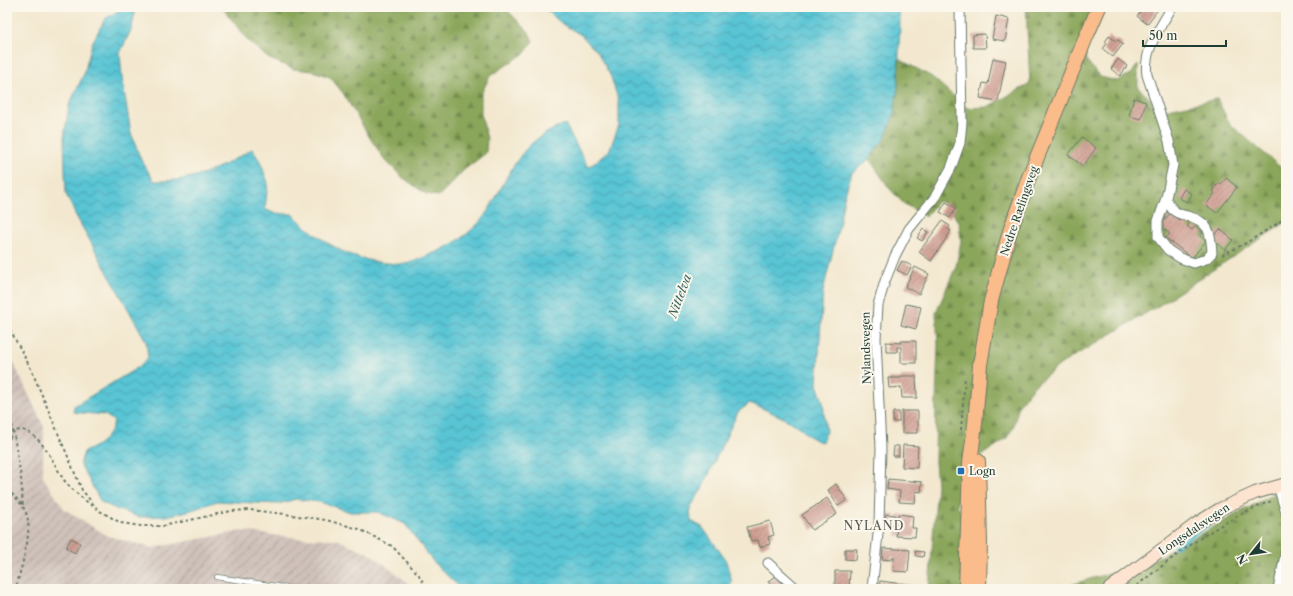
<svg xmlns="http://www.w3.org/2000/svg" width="1293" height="596" font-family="'Libre Caslon Text',serif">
  <defs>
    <pattern id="industrial-furrows" width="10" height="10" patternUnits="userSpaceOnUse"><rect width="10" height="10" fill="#cfc1ba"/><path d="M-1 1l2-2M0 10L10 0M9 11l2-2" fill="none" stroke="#a79e98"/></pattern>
    <pattern id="forest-firs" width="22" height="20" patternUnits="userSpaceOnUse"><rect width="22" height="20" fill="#8aa65a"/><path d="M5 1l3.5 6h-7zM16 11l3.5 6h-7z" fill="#70884b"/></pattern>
    <pattern id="water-waves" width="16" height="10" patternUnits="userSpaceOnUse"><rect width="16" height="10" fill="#59c4d4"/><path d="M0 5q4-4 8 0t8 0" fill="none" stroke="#49a0ad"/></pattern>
    <pattern id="building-hatch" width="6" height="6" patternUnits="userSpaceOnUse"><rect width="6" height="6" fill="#cf9c90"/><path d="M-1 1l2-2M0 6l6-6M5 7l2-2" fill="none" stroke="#a78076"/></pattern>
  </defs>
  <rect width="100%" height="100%" fill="#fbf7ec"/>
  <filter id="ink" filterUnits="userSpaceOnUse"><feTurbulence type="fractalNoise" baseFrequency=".025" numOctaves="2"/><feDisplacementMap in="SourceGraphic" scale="8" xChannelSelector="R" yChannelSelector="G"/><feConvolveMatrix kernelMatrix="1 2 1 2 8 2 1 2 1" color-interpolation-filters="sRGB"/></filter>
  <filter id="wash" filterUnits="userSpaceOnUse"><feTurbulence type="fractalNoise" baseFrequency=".012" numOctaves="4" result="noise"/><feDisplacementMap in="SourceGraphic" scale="16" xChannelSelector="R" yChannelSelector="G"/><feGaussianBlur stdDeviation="0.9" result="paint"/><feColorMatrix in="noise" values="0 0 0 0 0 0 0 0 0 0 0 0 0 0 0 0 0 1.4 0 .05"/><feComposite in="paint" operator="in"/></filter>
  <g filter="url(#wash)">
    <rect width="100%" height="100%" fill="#f3e8cf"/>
    <path fill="url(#industrial-furrows)" d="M7 349 44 427 43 477 64 509 108 536 152 548 242 531 297 538 336 539 369 553 406 581 409 589H7Z"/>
    <path fill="url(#forest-firs)" stroke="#547247" d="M222 7H504L528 31 533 41 525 53 490 76 481 94V114L487 139 486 153 464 170 446 189 438 196 426 194 402 177 385 160 370 138 343 93 330 77 313 71 293 69 268 58 249 42Z
      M1026 7H1099L1084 39 1086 60 1100 77 1117 81 1132 73 1138 64V88L1163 110 1217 99 1230 124 1286 172V222L1158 306 1061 364 1034 386 1028 393 1019 405 1013 428 1006 439 967 465 960 476V490L957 505 967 523 979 589H929L937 485 935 462 936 399 938 344 936 313 956 266 961 241 959 223 948 205 938 201 929 212 926 217 903 203 890 189 869 159 885 138 898 85 899 59 932 77 967 108 987 107 1030 84Z
      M1286 487V589H1058L1093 578 1141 565 1161 556Z"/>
    <path fill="url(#water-waves)" stroke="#3c8084" d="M125 7H130L135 11 132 28 120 53 122 78 131 133 141 160 154 181C194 182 219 169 252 149L260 161 268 183 265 209 273 213 292 214C320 240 347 260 387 263 393 263 400 265 405 264 415 262 428 255 437 252 454 244 471 233 483 218 499 196 508 169 527 148 537 137 551 130 565 124L586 163 589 167 609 151 619 125V102L611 77 598 53 581 35 561 23 543 7H898L900 21 898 85 894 114 885 138 869 159 852 173 844 197 839 226 823 291 817 384 823 402 826 432 822 442C812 441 806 432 799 427 784 417 766 410 750 403L738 412 716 458 703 487 690 508 691 521 702 527 714 543 726 561 732 582 729 589H459L455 583 435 564 405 524 378 512H350L320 502 296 499 278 504 217 501 192 510 167 516 139 517 116 509 101 502 80 464 84 452C100 445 110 438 114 421L105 415 73 412 74 406 137 368 148 358 146 341 75 214 66 194 65 171 64 138 69 105 84 74 92 43 105 19Z"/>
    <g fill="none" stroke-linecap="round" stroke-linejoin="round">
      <path stroke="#59c4d4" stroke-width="3.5" d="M1174 547 1231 510"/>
    </g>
    <g id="blocks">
      <path fill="url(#building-hatch)" d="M1145 7H1158L1159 8 1147 24 1137 16Z
        M996 16 1009 19 1005 41 992 39Z
        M985 34 986 48H973V35Z
        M1109 36 1116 41 1118 40 1123 44 1113 57 1103 49 1107 43 1105 42Z
        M993 58 1006 61 998 101 980 98 983 83 988 84Z
        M1118 59 1127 66 1120 76 1111 69Z
        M1134 98 1146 102 1141 119 1129 116Z
        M1082 137 1096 148 1083 166 1068 155Z
        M1226 178 1237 187 1217 213 1206 205 1215 193 1213 191 1218 183 1221 185Z
        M1184 189 1192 194 1187 202 1179 198Z
        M946 202 956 208 950 218 940 212Z
        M1170 213 1179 220 1181 217 1190 223 1187 226 1192 230 1195 226 1203 232 1200 236 1206 241 1192 258 1166 238 1170 234 1160 226Z
        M942 221 950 226 948 229 951 231 931 261 919 252Z
        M923 229 928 232 922 241 917 238Z
        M1220 229 1233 240 1225 250 1212 238Z
        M902 261 912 266 907 275 897 270Z
        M915 267 929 274 919 294 905 287Z
        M906 304 921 307 916 329 901 325Z
        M901 341H916V363H901V347H897V352H886V342L901 343Z
        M901 376H916L917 398H902L901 387 889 388 888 378H901Z
        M902 411H918V433H902Z
        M893 412H899V422H893Z
        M903 445 918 446 917 468 902 467Z
        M894 446H899V456H893Z
        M888 479 922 482 921 492 916 491 915 503 899 502 900 491 887 489Z
        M836 484 847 500 838 506 828 490Z
        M827 498 837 514 812 530 802 515Z
        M886 514 895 515 894 525 885 524Z
        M898 514 913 516 912 528H916L915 537 896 536Z
        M770 521 774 535 768 537 770 544 760 547 758 540 751 541 747 527Z
        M71 538 80 543 75 553 66 548Z
        M883 548 910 550 908 572 893 571 894 557H892L891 560 882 559Z
        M845 549H857L856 560 845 559Z
        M915 551 924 552 923 557 916 556Z
        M835 571H850L849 589H835Z
        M777 576 785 589H772L768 581Z
        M880 581 919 586V589H879Z"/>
    </g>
  </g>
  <g filter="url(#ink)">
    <use href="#blocks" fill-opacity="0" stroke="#69796a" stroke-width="1"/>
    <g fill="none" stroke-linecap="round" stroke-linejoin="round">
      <g stroke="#69796a" stroke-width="6">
        <path id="lane" d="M217 577 295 589
          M7 588 8 589"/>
      </g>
      <g stroke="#69796a" stroke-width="11">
        <path id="street" d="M1166 198C1168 202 1170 206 1172 209 1176 213 1182 215 1187 216 1209 221 1211 232 1212 253L1206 259 1194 263 1180 258 1168 250 1158 237V221L1166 198 1173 165 1169 141 1147 75C1143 50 1160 28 1172 7
          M1278 486 1286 513
          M768 563 797 589
          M872 589 879 525 881 449 876 339 878 305 885 281 895 256 909 229 935 197 951 168 960 143 962 122 960 7
          M1278 589 1286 551"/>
      </g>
      <g stroke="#69796a" stroke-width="14">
        <path id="secondary" d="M1109 589 1196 524 1220 509 1255 493 1286 484"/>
      </g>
      <g stroke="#69796a" stroke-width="16">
        <path id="primary" d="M978 461 980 542 979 589
          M966 589 970 463 975 424 980 365 991 301 1010 231 1029 177 1086 37 1099 7"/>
      </g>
      <path stroke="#69796a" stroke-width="2" stroke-dasharray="3 3" stroke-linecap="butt" d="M1222 255 1246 243 1286 218
        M7 324 31 369 82 490 98 510 121 523 141 526H163L231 511 250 510 285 514 326 520 359 529 392 546 419 575 427 589
        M7 395 21 477 23 508
        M961 430 965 377
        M7 444 13 431C15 431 19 430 22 430 42 434 54 465 64 480 73 491 83 499 94 507
        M7 489C15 497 22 503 26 513 34 531 20 569 16 589
        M1132 589C1177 555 1218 520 1272 501"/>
      <use href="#lane" stroke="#fff" stroke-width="4.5"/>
      <use href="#street" stroke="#fff" stroke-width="9"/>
      <use href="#secondary" stroke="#fde4d0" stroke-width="12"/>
      <use href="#primary" stroke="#f9bc8a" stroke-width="14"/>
    </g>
  </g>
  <rect fill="#1f6fb2" stroke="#fbf7ec" stroke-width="1.5" x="957" y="467" width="8" height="8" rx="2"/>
  <g text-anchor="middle" stroke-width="4" stroke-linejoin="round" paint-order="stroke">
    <g font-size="11" fill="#1f3d34" stroke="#fbf7ec">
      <text transform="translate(1019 211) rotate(-71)" y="4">Nedre Rælingsveg</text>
      <text transform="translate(866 348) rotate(-91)" y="4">Nylandsvegen</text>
      <text transform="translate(1194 529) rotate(-34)" y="4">Longsdalsvegen</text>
    </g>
    <g font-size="11" fill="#1f3d34" stroke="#fbf7ec" text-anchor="start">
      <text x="969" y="475">Logn</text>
    </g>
    <g font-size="12" font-style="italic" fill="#2e5f5c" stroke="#fbf7ec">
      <text transform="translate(680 296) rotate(-70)" y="4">Nittelva</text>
    </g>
    <g font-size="12" letter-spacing="1" fill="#5d5e54" stroke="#fbf7ec">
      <text x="874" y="530">NYLAND</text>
    </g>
  </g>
  <rect width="1293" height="596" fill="none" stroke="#fbf7ec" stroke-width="24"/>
  <g transform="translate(1251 554) rotate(240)" stroke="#fbf7ec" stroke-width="3" paint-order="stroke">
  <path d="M0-3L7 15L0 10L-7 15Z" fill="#1f3d34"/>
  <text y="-6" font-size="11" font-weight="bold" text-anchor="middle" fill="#1f3d34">N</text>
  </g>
  <path d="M1143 40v6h83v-6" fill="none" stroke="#1f3d34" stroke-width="2"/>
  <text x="1149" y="40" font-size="12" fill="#1f3d34" stroke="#fbf7ec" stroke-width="3" paint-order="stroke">50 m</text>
</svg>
